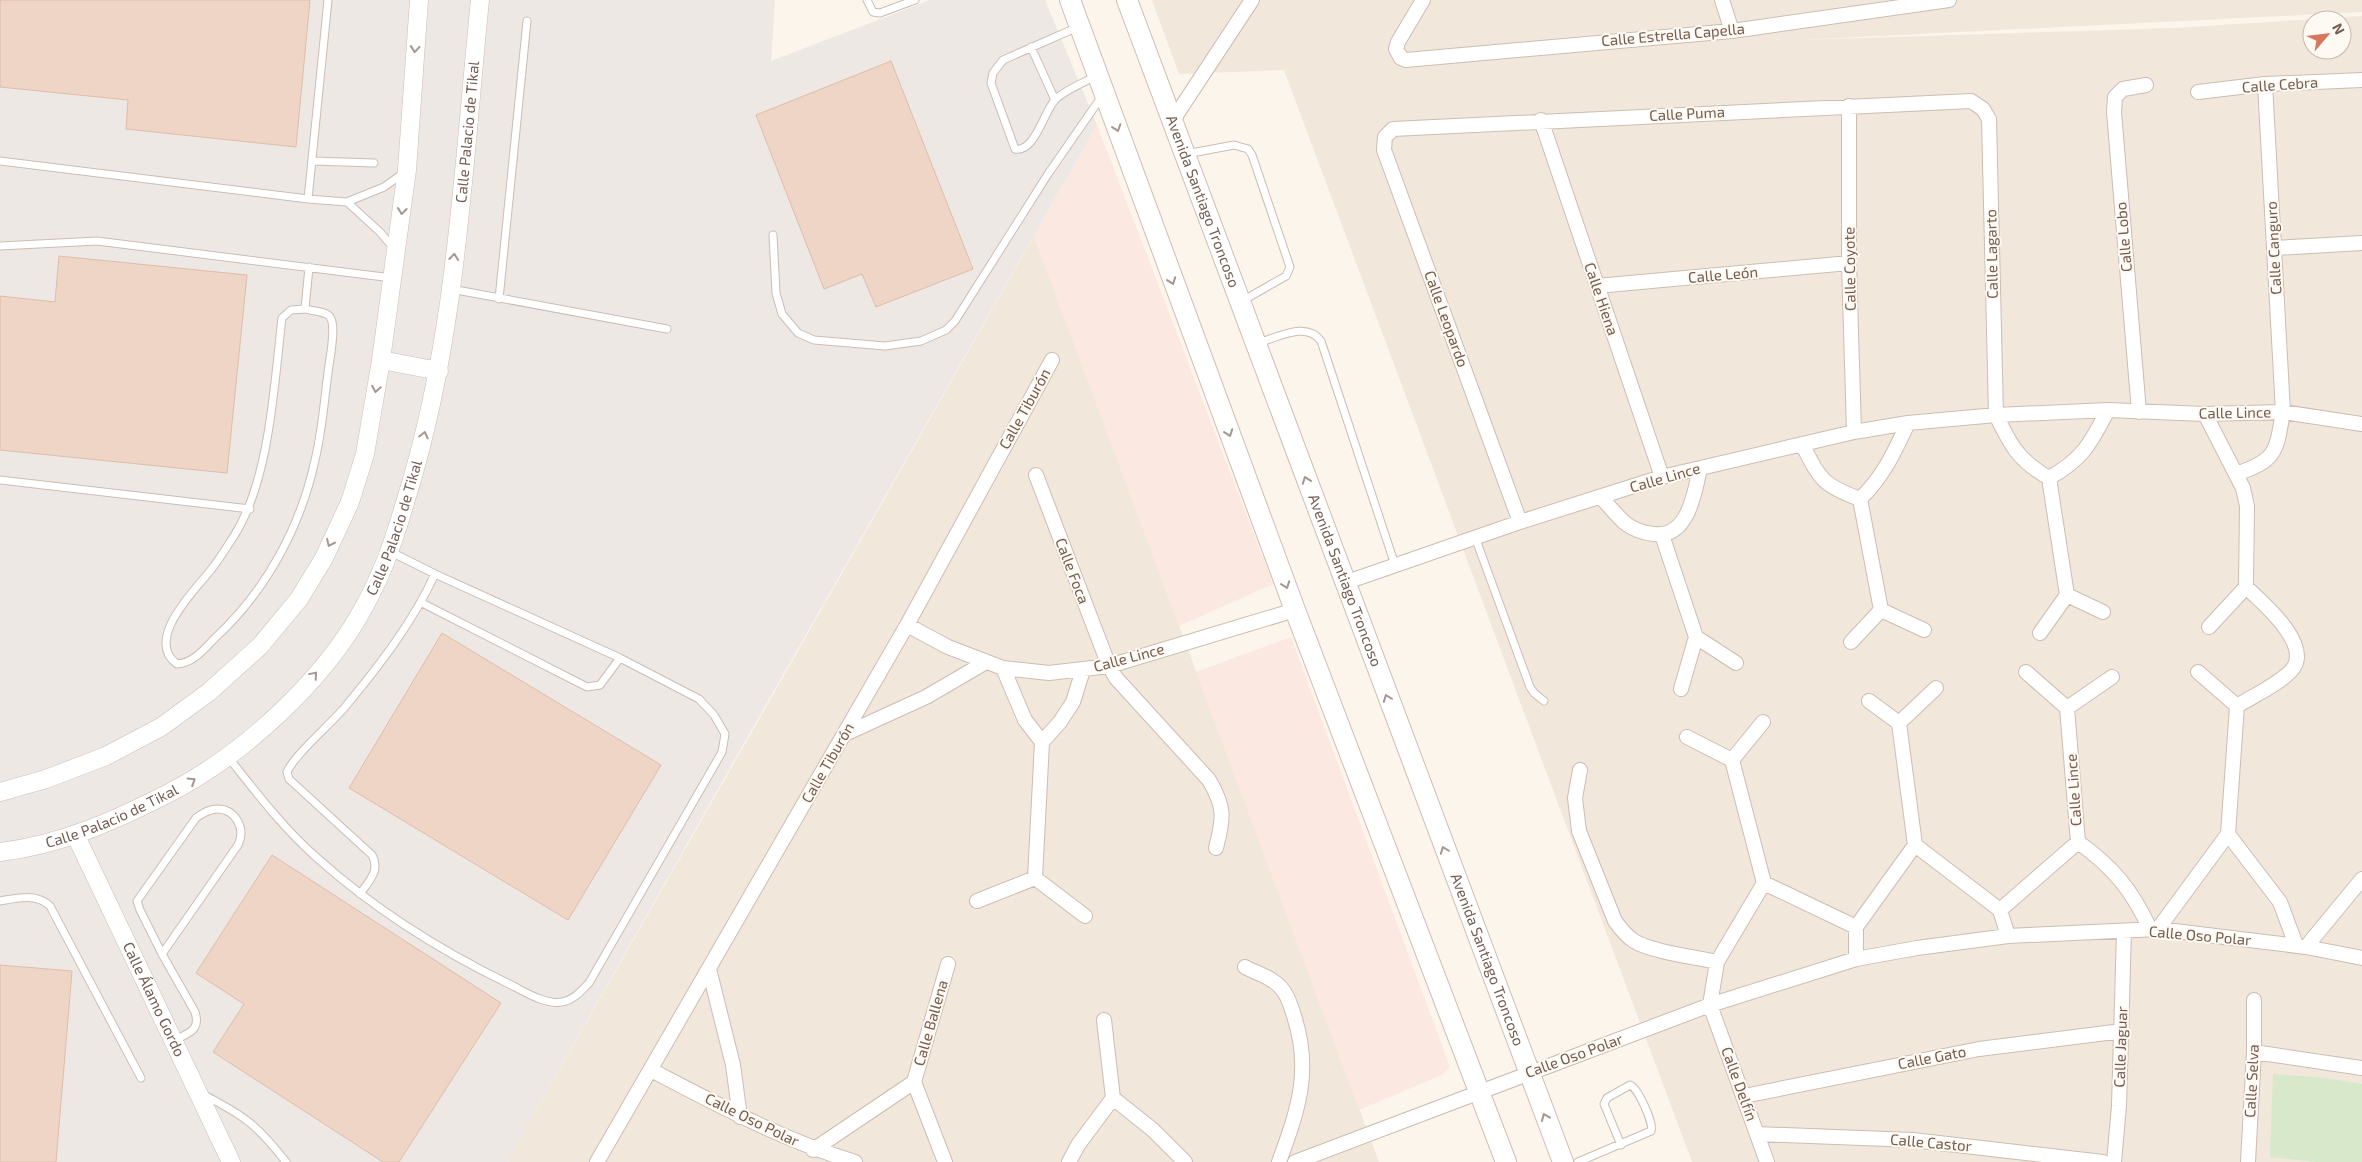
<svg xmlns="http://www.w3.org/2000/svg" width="2362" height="1162" font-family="'Exo 2',sans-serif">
  <rect width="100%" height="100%" fill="#fbf5ec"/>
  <path fill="#f2e7db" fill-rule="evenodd" d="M1152 0H2362V12L1798 40 2175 28 2362 16V1162H1692L1284 70 1179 74ZM2312 20H2342V50H2312Z
    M1034 236 1379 1162H507Z"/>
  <path fill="#fae8e1" d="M1097 125 1273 584 1179 626 1034 236Z
    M1291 637 1450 1067 1442 1075 1359 1110 1196 672Z"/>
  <path fill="#ede8e4" d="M0 0H775L771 61 930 0H1045L1097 125 760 715 507 1162H0Z"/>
  <path fill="#d7e8cb" d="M2273 1074 2326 1078 2362 1084V1162H2316L2270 1157Z"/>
  <path fill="#eed5c6" stroke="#dfbca8" d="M0 0H310L296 147 126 129 128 100 0 87Z
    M891 61 973 269 876 307 862 274 824 289 756 115Z
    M59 256 247 275 227 473 0 450V296L55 302Z
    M442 633 661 765 568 920 349 788Z
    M272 855 501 1003 399 1162H383L213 1052 244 1004 196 973Z
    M0 965 72 971 56 1162H0Z"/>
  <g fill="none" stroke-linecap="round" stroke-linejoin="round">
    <g stroke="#ccbdb2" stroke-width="9">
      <path id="service" d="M867 0 873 12 880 13 915 0
        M1078 27 1003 60 993 73 991 83 1015 149C1035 153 1044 111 1055 100 1063 91 1085 82 1096 76
        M1031 47 1055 100
        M1186 154 1234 145 1248 149 1252 155 1290 267 1286 276 1242 301
        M0 161 308 199 328 0
        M312 161 374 163
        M308 199 347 202 384 187 405 172
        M347 202 380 232 394 249
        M773 235 776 293 782 314 798 333 814 340 885 346 921 341 946 330 955 321 1048 174 1102 96
        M0 246 97 241 392 278
        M451 289 667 329
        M499 299 527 21
        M305 309C312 311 326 311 330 317 337 326 329 362 328 373 324 402 322 432 315 460 301 526 266 591 216 637 205 648 194 663 177 664 144 640 194 591 210 571 219 560 226 548 234 536 270 479 274 385 282 318L291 310Z
        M305 309 309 267
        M1258 343C1279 337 1306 321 1321 341L1395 565
        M0 480 250 509
        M1475 537 1530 687 1534 693 1544 701
        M422 603 587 687 600 685 620 658
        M228 757C256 792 283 828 316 857 374 909 439 950 509 984 524 991 544 1005 562 1002 574 1000 581 991 589 983L722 752 725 734 714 715 699 699 620 658 435 574 391 552
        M360 894C368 882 381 871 372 855L289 779 287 772C295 754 331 724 345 707 379 666 413 622 435 574
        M0 901C18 898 36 893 50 906L141 1078
        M162 954 238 845C246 829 236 809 217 809 208 809 202 814 196 818L137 901 140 910 162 954 195 1012C201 1031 188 1033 173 1041
        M204 1095C245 1116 258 1126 286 1162
        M1578 1162 1651 1131C1654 1123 1638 1088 1630 1085L1607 1098 1604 1104 1621 1145"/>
    </g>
    <g stroke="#ccbdb2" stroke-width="16">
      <path id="minor" d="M1423 0 1398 42 1396 49 1401 58 1406 60 1732 31 1949 0
        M1722 0 1732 31
        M2198 92 2265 84 2362 80
        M1849 106V263L1854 432
        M1173 120 1252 0
        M1541 120 1662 477
        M2275 248 2362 243
        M1597 286 1849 263
        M2139 412 2114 112 2115 97 2123 89 2146 85
        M2205 414 2243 488 2247 506 2246 587 2209 627
        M1802 444C1820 479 1822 485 1860 499
        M2236 474C2277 460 2276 452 2283 412L2265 84
        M1036 475 1109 666 1116 678 1209 780C1225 807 1224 817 1216 848
        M2049 478C2083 459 2090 444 2108 410
        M1601 497C1609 506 1616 515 1625 523 1634 530 1643 533 1654 534 1688 539 1695 492 1700 468
        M1860 499 1881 610
        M1860 499C1883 477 1895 451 1908 423
        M1520 522 1384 150 1385 137 1393 129 1971 101 1983 109 1989 119 1996 415C2011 446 2018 460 2049 478
        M1662 535 1696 637
        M1344 583 1520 522 1662 477 1854 432 1908 423 1996 415 2108 410 2205 414 2283 412 2362 424
        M2067 595 2103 612
        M1881 610 1924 630
        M907 625 948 647 1003 668 1049 673 1109 666 1295 610
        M2040 633 2067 595 2049 478
        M1851 642 1881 610
        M1003 668 1025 720 1042 742
        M1083 670 1073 702 1060 722 1042 742 1035 878 1085 916
        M2026 672 2067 708 2078 842
        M2198 672 2237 706
        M1681 689 1696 637 1736 663
        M2237 706C2251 697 2285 681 2294 667 2309 642 2263 603 2246 587
        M2067 708 2112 677
        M1899 723 1936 688
        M845 734 926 697 986 662
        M1687 737 1732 760 1763 722
        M1732 760 1764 883
        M1580 770 1575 798 1579 831 1615 921C1620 928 1626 936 1634 941 1652 952 1695 957 1717 962
        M2228 834 2280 902 2296 945
        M2078 842C2113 867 2132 890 2150 929
        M1915 845 2000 910 2008 936
        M977 901 1035 878
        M2000 910 2078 842
        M2158 929 2228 834 2237 706
        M2306 947 2362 879
        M1856 959V927L1915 845 1899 723 1869 701
        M1245 967C1254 972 1265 975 1273 981 1286 989 1290 1003 1294 1016 1312 1071 1298 1110 1279 1162
        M709 969 733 1065 740 1117
        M2254 1052 2362 1068
        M651 1070C718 1105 783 1140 855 1162
        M1744 1096 1979 1049 2122 1031
        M1113 1098 1153 1130 1185 1162
        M1757 1134 1913 1140 2103 1162
        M813 1150 914 1082
        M597 1162 907 625 1052 360
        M945 1162 914 1082 948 964
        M1069 1162 1078 1145 1113 1098 1104 1020
        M1295 1162 1710 1005 1856 959 1917 948 2008 936 2158 929 2306 947 2362 958
        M1767 1162 1710 1005 1717 962 1764 883 1856 927
        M2114 1162 2119 1106 2124 932
        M2248 1162 2254 1052V1000"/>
    </g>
    <g stroke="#ccbdb2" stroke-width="19">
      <g id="tertiary">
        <path d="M381 360 439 371"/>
        <path d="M0 792 46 779 106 756 161 727 209 692 260 646 299 599 324 558 350 502 365 454 381 360 407 170 419 0"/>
        <path id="s1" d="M76 836 231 1162"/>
        <path id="s2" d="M0 852C60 845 114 821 167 794 242 756 324 681 364 607 384 571 396 534 407 496 457 336 463 166 480 0"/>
      </g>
    </g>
    <g stroke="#cfbdb0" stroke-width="22">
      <g id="secondary">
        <path d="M1070 0 1295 610 1506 1162"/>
        <path id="s3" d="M1127 0 1563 1162"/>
      </g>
    </g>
    <use href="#service" stroke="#fff" stroke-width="7"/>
    <use href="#minor" stroke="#fff" stroke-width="14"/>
    <use href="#tertiary" stroke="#fff" stroke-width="18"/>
    <use href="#secondary" stroke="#fff" stroke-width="20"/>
  </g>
  <defs><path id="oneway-chevron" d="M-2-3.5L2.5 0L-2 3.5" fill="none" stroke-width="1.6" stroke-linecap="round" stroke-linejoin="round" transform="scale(1.25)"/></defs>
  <g stroke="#a5968e">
    <use href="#oneway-chevron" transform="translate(415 49) rotate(95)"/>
    <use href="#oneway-chevron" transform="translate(1117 128) rotate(71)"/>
    <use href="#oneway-chevron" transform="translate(402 211) rotate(97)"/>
    <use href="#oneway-chevron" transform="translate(454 257) rotate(-84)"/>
    <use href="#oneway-chevron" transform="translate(1172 281) rotate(70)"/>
    <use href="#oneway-chevron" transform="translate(376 389) rotate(100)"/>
    <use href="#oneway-chevron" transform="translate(1229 433) rotate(70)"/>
    <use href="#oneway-chevron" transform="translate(424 435) rotate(-77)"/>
    <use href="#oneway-chevron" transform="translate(1306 480) rotate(-110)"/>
    <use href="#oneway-chevron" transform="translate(330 543) rotate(115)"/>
    <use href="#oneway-chevron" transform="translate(1286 585) rotate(70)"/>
    <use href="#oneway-chevron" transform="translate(314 675) rotate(-50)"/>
    <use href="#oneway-chevron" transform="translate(1387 698) rotate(-111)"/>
    <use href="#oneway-chevron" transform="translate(192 781) rotate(-32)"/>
    <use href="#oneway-chevron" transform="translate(1444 850) rotate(-111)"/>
    <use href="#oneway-chevron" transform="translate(1545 1117) rotate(-112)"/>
  </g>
  <g text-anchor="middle" stroke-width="4" stroke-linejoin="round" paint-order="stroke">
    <g font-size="15" fill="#745d51" stroke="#fef9f2">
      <text transform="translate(1673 35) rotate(-5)" y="5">Calle Estrella Capella</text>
      <text transform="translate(2280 85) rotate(-4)" y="5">Calle Cebra</text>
      <text transform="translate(1687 114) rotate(-3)" y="5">Calle Puma</text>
      <text dy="5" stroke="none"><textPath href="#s2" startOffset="942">Calle Palacio de Tikal</textPath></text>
      <text dy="5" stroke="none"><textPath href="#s3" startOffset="215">Avenida Santiago Troncoso</textPath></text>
      <text transform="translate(2124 237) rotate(-95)" y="5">Calle Lobo</text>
      <text transform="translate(2274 248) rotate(-93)" y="5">Calle Canguro</text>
      <text transform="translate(1992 254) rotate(-91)" y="5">Calle Lagarto</text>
      <text transform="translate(1850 269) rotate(-91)" y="5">Calle Coyote</text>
      <text transform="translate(1723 275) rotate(-5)" y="5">Calle León</text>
      <text transform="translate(1601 299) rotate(71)" y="5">Calle Hiena</text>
      <text transform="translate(1446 319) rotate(70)" y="5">Calle Leopardo</text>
      <text transform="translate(1025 409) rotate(-61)" y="5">Calle Tiburón</text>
      <text transform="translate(2235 413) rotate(-1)" y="5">Calle Lince</text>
      <text transform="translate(1665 478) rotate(-16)" y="5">Calle Lince</text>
      <text dy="5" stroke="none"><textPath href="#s2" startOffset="538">Calle Palacio de Tikal</textPath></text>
      <text transform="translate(1072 571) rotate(69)" y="5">Calle Foca</text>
      <text dy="5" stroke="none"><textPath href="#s3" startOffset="620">Avenida Santiago Troncoso</textPath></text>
      <text transform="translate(1129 658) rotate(-15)" y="5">Calle Lince</text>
      <text transform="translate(828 763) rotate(-60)" y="5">Calle Tiburón</text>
      <text transform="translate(2074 790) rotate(-94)" y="5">Calle Lince</text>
      <text dy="5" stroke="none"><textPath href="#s2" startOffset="118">Calle Palacio de Tikal</textPath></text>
      <text transform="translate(2200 936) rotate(5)" y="5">Calle Oso Polar</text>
      <text dy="5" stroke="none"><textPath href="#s3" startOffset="1025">Avenida Santiago Troncoso</textPath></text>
      <text dy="5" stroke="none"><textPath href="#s1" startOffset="181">Calle Álamo Gordo</textPath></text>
      <text transform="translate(931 1023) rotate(-74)" y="5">Calle Ballena</text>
      <text transform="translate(2121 1047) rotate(-88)" y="5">Calle Jaguar</text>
      <text transform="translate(1574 1056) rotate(-20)" y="5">Calle Oso Polar</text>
      <text transform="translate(1932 1058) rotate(-11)" y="5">Calle Gato</text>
      <text transform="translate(2252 1081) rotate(-87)" y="5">Calle Selva</text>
      <text transform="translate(1739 1084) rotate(70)" y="5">Calle Delfín</text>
      <text transform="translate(752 1120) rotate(26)" y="5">Calle Oso Polar</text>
      <text transform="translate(1931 1143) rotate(5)" y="5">Calle Castor</text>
    </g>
  </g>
  <g transform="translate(2327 35) rotate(62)"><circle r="24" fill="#fef9f2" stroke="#c7bbb2"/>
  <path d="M0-4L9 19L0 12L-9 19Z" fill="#d7775e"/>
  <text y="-8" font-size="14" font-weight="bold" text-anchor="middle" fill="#745d51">N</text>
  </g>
</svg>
